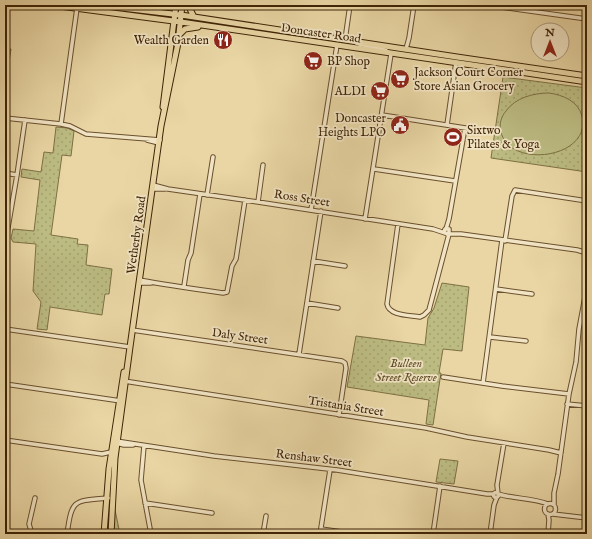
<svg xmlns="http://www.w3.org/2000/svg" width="592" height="539" font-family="'IM FELL English',serif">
  <defs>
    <pattern id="grass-dots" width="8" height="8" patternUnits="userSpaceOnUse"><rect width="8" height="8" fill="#bcbc82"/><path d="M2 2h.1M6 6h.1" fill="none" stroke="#a3a16f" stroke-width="1.8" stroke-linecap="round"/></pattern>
  </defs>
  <rect width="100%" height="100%" fill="#e9d6a4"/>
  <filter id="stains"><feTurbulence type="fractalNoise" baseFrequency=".005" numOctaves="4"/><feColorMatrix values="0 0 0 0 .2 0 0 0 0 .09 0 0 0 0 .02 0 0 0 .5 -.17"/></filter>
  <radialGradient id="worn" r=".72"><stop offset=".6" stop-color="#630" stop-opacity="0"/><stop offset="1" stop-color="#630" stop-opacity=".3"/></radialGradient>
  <path fill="url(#grass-dots)" stroke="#7e7044" d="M5 48 11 49 5 87Z
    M503 77 587 88V172L491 158Z
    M56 127 67 128 74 131 71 156 62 155 51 235 78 239 77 244 88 245 86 265 112 269 109 294H105L102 315 50 307 47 330 37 329 41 302 33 291 36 244 13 242 11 238 13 229 34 231 40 180 21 177 22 169 41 172 44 152 53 153Z
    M442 283 469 287 462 351 443 349 439 373H441L433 425 426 424 429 400 347 387 356 336 425 345 428 318 434 308Z
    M440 459 458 461 454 484 436 482Z
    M114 505 120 534H114Z"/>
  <path fill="#bcbc82" stroke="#7e7044" d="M549 93C563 95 578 101 582 116 592 159 509 169 501 132 499 124 501 117 506 111 515 98 533 93 549 93Z"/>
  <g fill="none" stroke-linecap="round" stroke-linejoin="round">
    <g stroke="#6a502e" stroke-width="5.5">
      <path id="street" d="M486 5 587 19
        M345 40 350 5
        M356 43C367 48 382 45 391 54L365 219
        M406 49 409 38 414 5
        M382 115 491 132
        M5 118 61 124 70 126 86 134 160 140
        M61 124 77 8
        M447 125 456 62
        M147 140 159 143
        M374 169 455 181
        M5 173 17 175
        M153 185 168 189 258 202 433 229 445 233
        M152 189H165
        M207 195 213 157
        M258 202 263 165
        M311 210 337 45
        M398 224 387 304C389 316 410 315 420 317L424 315 429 310 449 234
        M446 229 449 219 465 128
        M449 233V229H445L444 232 447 234H461L577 250 587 253
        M505 241 512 196 515 190 587 201
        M5 245 17 175 25 120
        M313 261 345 266
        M139 280C167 285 195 289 223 293L227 292 232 266 236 259 245 200
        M139 283H151
        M184 286 188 260 191 253 200 194
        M496 289 532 294
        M307 303 338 308
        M5 329 130 347
        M132 330 342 361 345 363 346 368 339 415
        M490 337 526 341
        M299 354 321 211
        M443 377 502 386 569 394
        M124 381 426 428 467 437 549 450 561 453
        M483 383 502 240
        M5 384 121 401
        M567 404 587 406
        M5 440 102 454 111 452
        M116 441 214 456 337 470 487 494H494
        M116 443 124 445H133
        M144 446 141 480 151 534
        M493.5 495a2.5 2.5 0 1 1 5 0a2.5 2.5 0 1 1-5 0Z
        M498 494C514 499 533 498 548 504
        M498 494 497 485 504 443
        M145 503 212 513
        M544.5 509a5.5 5.5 0 1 1 11 0a5.5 5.5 0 1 1-11 0Z
        M554 505V493L558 474 569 394 576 362 579 329 587 286
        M553 514 587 518
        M321 529 349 533 358 532
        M32 534 29 524 35 498
        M67 534C72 499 73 501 108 498
        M263 534 266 516
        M320 534 330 470
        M433 534 440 486
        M490 534 494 505 497 497
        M548 534 549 520 548 514"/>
    </g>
    <g stroke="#3f2406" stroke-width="7">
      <path id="primary" d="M52 5 181 22 587 82
        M97 5 181 15 457 57 587 76
        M188 5 194 17
        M180 34 185 29 198 27
        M163 107 176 5
        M104 534 109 469 124 372
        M111 534 115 458 130 347 161 126 178 43 182 5"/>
    </g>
    <use href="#street" stroke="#f1e4c4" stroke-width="3.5"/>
    <use href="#primary" stroke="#e9d6a4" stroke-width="5"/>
  </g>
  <defs>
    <g id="restaurant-disc" transform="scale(1)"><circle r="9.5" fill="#8f2418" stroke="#f1e4c4"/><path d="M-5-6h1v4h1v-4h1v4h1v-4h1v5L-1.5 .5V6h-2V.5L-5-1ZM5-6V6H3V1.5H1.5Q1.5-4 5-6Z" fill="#fff"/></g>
    <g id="supermarket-disc" transform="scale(1)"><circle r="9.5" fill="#8f2418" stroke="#f1e4c4"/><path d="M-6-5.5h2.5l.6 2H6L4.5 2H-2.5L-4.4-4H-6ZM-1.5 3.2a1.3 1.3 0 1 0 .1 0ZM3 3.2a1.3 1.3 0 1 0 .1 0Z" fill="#fff"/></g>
    <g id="civic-disc" transform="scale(1)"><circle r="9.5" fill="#8f2418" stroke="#f1e4c4"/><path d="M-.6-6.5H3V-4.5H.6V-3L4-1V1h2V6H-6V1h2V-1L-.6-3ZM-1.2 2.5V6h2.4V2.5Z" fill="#fff"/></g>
    <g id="stadium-disc" transform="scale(1)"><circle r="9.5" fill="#8f2418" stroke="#f1e4c4"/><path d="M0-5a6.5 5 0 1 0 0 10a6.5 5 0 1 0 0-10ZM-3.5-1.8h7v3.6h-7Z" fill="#fff"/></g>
  </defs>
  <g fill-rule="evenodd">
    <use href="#restaurant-disc" x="223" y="40"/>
    <use href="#supermarket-disc" x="313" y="61"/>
    <use href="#supermarket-disc" x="400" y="79"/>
    <use href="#supermarket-disc" x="380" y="91"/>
    <use href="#civic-disc" x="400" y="125"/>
    <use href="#stadium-disc" x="453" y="137"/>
  </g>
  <g text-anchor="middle" stroke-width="3.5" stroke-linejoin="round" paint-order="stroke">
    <g font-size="12" fill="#3f2406" stroke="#f1e4c4">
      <text transform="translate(321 33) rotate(8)" y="4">Doncaster Road</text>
      <text transform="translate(302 198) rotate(9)" y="4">Ross Street</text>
      <text transform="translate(136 235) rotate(-82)" y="4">Wetherby Road</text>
      <text transform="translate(240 336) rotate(8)" y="4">Daly Street</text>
      <text transform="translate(346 406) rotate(9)" y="4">Tristania Street</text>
      <text transform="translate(314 458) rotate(7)" y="4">Renshaw Street</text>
    </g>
    <g font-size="12" fill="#3f2406" stroke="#f1e4c4" text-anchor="end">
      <text x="209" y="44">Wealth Garden</text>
      <text x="327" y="65" text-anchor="start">BP Shop</text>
      <text x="414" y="76" text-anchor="start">Jackson Court Corner<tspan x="414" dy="14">Store Asian Grocery</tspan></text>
      <text x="366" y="95">ALDI</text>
      <text x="386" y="122">Doncaster<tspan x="386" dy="14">Heights LPO</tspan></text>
      <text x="467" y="134" text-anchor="start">Sixtwo<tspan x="467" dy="14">Pilates &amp; Yoga</tspan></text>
    </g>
    <g font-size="12" font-style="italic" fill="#5e4a25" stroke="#f1e4c4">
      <text x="406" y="367">Bulleen<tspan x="406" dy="14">Street Reserve</tspan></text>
    </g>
  </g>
  <rect width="592" height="539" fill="none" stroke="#e9d6a4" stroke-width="20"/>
  <rect x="6" y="6" width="580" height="527" fill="none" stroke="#3f2406" stroke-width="2"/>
  <rect x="10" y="10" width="572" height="519" fill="none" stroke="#3f2406"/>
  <g transform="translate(550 42)"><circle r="19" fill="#f1e4c4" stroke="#aa9778"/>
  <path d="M0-3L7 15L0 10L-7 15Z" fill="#8f2418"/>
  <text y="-6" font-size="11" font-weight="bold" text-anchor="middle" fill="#3f2406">N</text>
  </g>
  <rect width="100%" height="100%" filter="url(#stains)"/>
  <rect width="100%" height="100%" fill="url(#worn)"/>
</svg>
